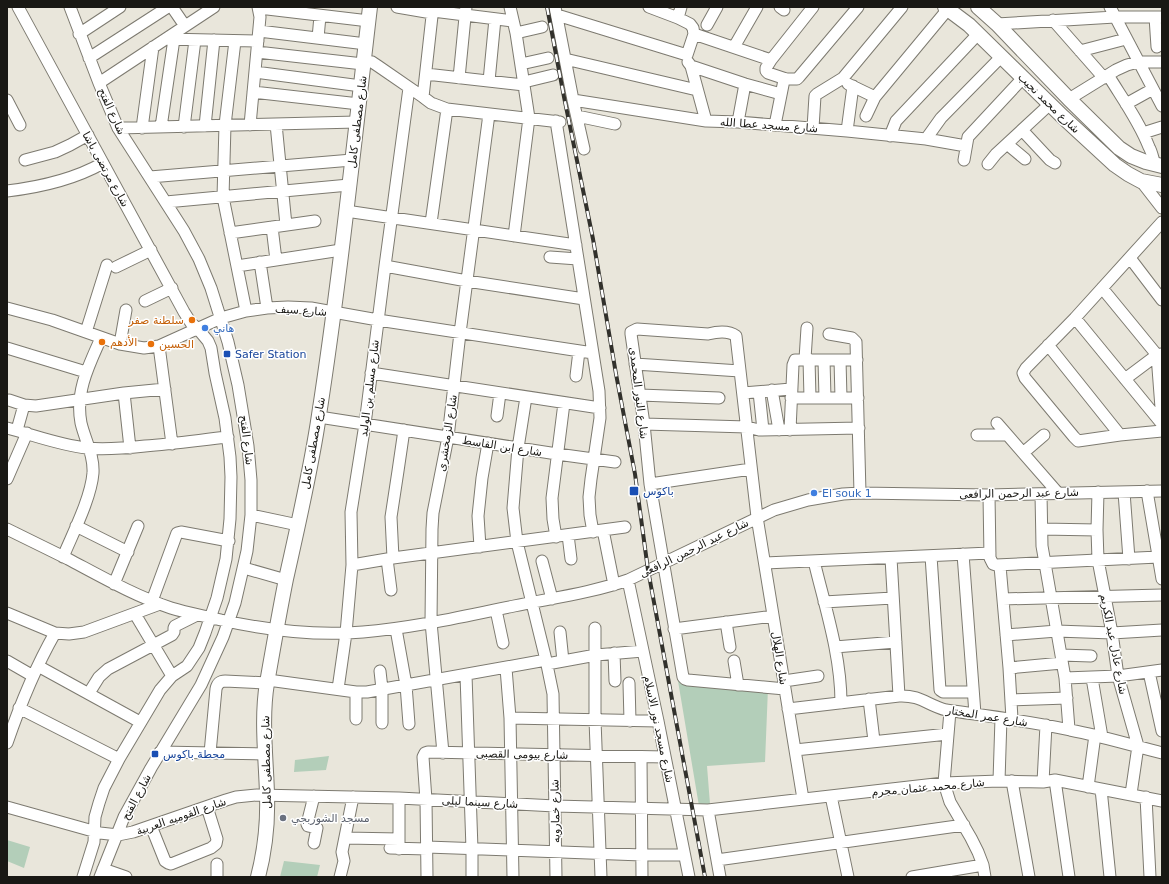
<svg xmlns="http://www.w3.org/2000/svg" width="1169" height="884" font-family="'DejaVu Sans','Noto Naskh Arabic',sans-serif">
  <rect width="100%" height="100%" fill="#e9e6db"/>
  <path fill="#b3ceb9" d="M678 681 768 688 765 762 707 766 710 804 699 806Z
    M329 756 326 770 294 772 295 760Z
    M7 840 30 847 24 868 7 861Z
    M284 861 320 865 317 877H280Z"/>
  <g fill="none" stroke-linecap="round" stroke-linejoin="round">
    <g stroke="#7d7a70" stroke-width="13">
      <path id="minor" d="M18 7 184 312 191 323 198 329 208 341 211 348 215 373 225 418 230 457 231 477 230 519 226 559 217 598 205 633 199 648 187 666 172 676 160 690 119 759 104 788 99 803 95 817 94 842 83 877
        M70 7 99 83 118 128 184 231 199 259 211 288 228 342 238 385 248 446 251 480V515L247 551 235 603 223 637 201 685 151 768 124 817 100 877
        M172 7 185 26
        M397 7 432 13
        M510 7 516 33 529 118 514 236
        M555 7 573 100 584 149
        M649 7 678 18 690 24 693 28 694 34 687 55
        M780 7 784 10
        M1110 7 1162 106
        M259 8 369 21
        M433 11 513 21
        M557 15 687 55
        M1155 17 1157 47
        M678 18 681 7
        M1053 20 1104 78
        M997 24 1115 17H1162
        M707 25 717 7
        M259 31 366 44
        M516 33 542 27
        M79 34 120 7
        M694 34 771 60
        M318 38 320 16
        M166 39 258 41
        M235 41 225 125 223 197 246 311
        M734 47 757 7
        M1080 51 1126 39
        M257 52 363 64
        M89 58 168 7
        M565 59 697 90
        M364 61 372 62 378 66 423 97 431 103 447 109 560 122
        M688 62 691 66 706 121
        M521 64 548 58
        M691 66 745 84 781 94
        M255 72 361 86
        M426 74 524 85
        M1108 75C1122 98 1139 121 1149 147 1152 152 1153 159 1155 165
        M459 78 466 7
        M786 79 768 73 766 71V68L771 60 813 7
        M489 81 495 19
        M524 82 553 75
        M99 83 214 7
        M848 84 875 97
        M253 92 359 104
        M423 97 433 7
        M1069 99 1116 70 1127 65 1138 62H1162
        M7 100 20 125
        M573 100 706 121 738 122 847 131 926 139 966 146
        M1126 104 1153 89
        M577 116 615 124
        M866 116 875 97 948 9
        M556 121 599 391 600 418 591 479 589 497 590 515 593 532
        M738 122 745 84
        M276 124 286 225
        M250 125 260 17 258 7
        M775 125 784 80 787 79H797L799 77 858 7
        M205 126 214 40
        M161 127 174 39
        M184 127 195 40
        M118 128 357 122
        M142 128 153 47
        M813 128 815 96 817 94 843 78 902 7
        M1022 130 1050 160 1055 163
        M847 131 853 86
        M1143 133 1162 127
        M890 136 896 121 978 34
        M926 139 941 118 1001 57
        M1007 144 1025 159
        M25 160 55 152 70 145 88 135
        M964 160 968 137 1023 78
        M988 164 996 154 1050 104
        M150 177 352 160
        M1141 181 1162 208
        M7 191C41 187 73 180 103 163
        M166 202 349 185
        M346 211 576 245
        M1162 222 1075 318 1026 368 1023 373 1025 378 1074 437 1078 441 1120 435 1162 431
        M431 223 447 109
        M272 227 276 260
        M230 233 315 221
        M550 257 578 259
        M1130 258 1162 300
        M260 262 267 308
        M237 266 341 250
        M385 266 467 281 584 299
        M116 267 151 250
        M1102 288 1157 355 1162 421
        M145 301 172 288
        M7 308 52 320 120 344 144 348 159 346 221 318 246 311 267 308 288 307 311 308 378 320 593 353
        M1075 318 1162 424
        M86 332 107 265
        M829 334 852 338 856 342 860 493
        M120 344 126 310
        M1048 345 1120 435
        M159 346 172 444
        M7 348 86 372
        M805 359 807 328
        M809 359 810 398
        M824 360 825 398
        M840 360 841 398
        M635 364 740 371
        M371 373 600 408
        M576 376 579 351
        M1125 379 1157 355 1161 354
        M772 390 779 430
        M759 392 763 430
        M124 393 130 448
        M743 393 791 389
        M640 395 719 398
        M526 397 518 448 513 508 517 542 546 660 553 694 556 877
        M791 398H858
        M9 400 24 405 36 406 124 393 165 389
        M497 416 500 393
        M319 417 557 454 615 462
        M997 423 1058 493
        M644 424 747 427 759 430 859 428
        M7 428C34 435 59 445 87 448 106 450 126 448 145 446 173 444 200 440 228 437
        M17 430 24 405
        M790 430 793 365 795 360H857
        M977 435H1007
        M1023 453 1044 435
        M7 479 27 433
        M650 484 751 469
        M1147 491 1162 579
        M1098 492 1097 530 1098 560 1112 633 1118 676 1138 746 1131 794
        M1124 492 1129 559
        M1041 494 1042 546 1065 678 1069 729
        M989 495 990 558 993 564 996 565 1158 557
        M251 515 298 525
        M76 526 128 552
        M7 529C27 539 48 549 68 559 102 577 135 596 171 608 187 613 205 616 221 620 266 630 318 636 363 632 414 628 464 616 514 606 552 598 591 593 628 580L774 510 808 500 843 494 860 493 989 495 1162 491
        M1042 529 1097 530
        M603 530 614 585
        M568 535 571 559
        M556 537 553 519 552 498 564 403
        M480 547 478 516 482 478 488 443
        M963 554 975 714
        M931 556 940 690 943 692H973
        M63 557C73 533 91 498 93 473 94 455 85 440 81 423 75 392 89 365 101 338
        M393 558 391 517 398 471 404 430
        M891 558 899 696
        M387 559 391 590
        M542 561 552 599
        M814 561C825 607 841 655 841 703
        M765 563 990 553
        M352 565 393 558 625 527
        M1000 566 1009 668 1012 719
        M244 568 286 580
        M628 580 658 721 689 877
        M114 584 138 526
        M1003 599 1162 595
        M152 601 177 533 181 532 229 541
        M824 602 893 598
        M496 610 503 643
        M7 613 55 633 69 634 84 632 160 604
        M135 614 172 676
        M726 622 730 647
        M595 628V720L601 877
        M396 629 406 685 409 724
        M674 629 773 616
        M560 632 563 661
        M1006 635 1057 631 1112 633 1162 630
        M835 647 896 642
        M614 653 615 681
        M1061 655 1091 656
        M7 661 33 676
        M734 661 738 685
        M547 664 596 655 643 651
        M38 666 140 722
        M506 668 510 718 513 877
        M1009 668 1062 663
        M380 671 382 689V723
        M1149 672 1162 731
        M466 675 472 849V877
        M1065 678 1118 676 1162 670
        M1092 678 1102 737
        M268 680 356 692H367L546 660
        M784 681 818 676
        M629 683 630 721
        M338 689 346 633 352 565 351 512 365 424 385 266 409 88
        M785 689 688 680 685 679 683 677 650 484 644 424 631 334V332L637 329 708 334C716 332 728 330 736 336L757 517 803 799
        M89 693 99 677 108 669 172 635 174 632V628L175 626 197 615
        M869 699 874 741
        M1011 700 1067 698
        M19 708 119 759
        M788 709 899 696C921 695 927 705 946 710 987 716 1029 721 1070 730 1101 736 1131 745 1162 753
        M950 711 944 783 950 802 971 838 978 852 983 865 985 877
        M510 718 658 721
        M356 719V692
        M7 743C20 705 35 668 55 633
        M795 750 948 734
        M160 752 265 754
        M210 753 216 689C217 684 220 681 225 681L267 683
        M443 753 431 622 432 529 433 513 448 437 460 333 489 114
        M641 757 642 877
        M1055 780 1069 877
        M999 781 1001 718
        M1012 781 1029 877
        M1043 782 1046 725
        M1088 787 1095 735
        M1101 789 1110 877
        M831 796 848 877
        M1146 797 1150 877
        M399 798V849
        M7 807 100 833 118 835 133 832 226 800 236 797 257 795 399 798 555 806 708 810 944 783 999 781 1043 782 1055 780 1162 801
        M708 810 720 877
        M151 826 165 861 168 863 171 864 211 848 216 844 217 839 207 807
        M345 838 399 839
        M314 843 317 828 308 826 307 824 314 796
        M427 847 642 855H684
        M390 848 427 849
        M717 860 964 825
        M103 869 126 877
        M217 877V864
        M340 877 344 861 342 852 353 797
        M427 877 426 800 423 757 425 753 428 752 665 757
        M912 877 983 865"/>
    </g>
    <g stroke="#7d7a70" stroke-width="16">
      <path id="major" d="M945 7 969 25 1063 117 1115 165 1128 174 1141 181 1162 185
        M978 7 997 24 1069 99 1119 148 1131 156 1146 162 1162 166
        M258 877C265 850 268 822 267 794 266 758 261 719 267 683 273 649 279 614 286 579 298 525 311 470 319 415 340 279 354 143 370 7"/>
    </g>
    <use href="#minor" stroke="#fff" stroke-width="11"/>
    <use href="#major" stroke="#fff" stroke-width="14"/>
    <g stroke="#32312c" stroke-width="4">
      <path id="rail" d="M547 7 564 97 593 239 616 374 635 474 648 570 705 877"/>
    </g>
    <use href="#rail" stroke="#fff" stroke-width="2.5" stroke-dasharray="8" stroke-linecap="butt"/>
  </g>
  <g fill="#e8710a" stroke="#fff" stroke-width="1.5">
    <circle cx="192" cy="320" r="4"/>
    <circle cx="102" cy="342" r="4"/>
    <circle cx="151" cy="344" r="4"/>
  </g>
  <g fill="#3f7fe0" stroke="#fff" stroke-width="1.5">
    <circle cx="205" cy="328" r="4"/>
    <circle cx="814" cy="493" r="4"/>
  </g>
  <g fill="#1a4fb4" stroke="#fff" stroke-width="1.5">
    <rect x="223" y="350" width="8" height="8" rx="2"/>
    <rect x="629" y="486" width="10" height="10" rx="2"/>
    <rect x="151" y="750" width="8" height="8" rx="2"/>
  </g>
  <circle fill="#6b7280" stroke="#fff" stroke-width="1.5" cx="283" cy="818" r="4"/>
  <g text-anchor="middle" stroke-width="3" stroke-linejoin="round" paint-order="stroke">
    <g font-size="11" fill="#191814" stroke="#fff">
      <text transform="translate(1049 103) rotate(44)" y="4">شارع محمد نجيب</text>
      <text transform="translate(112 111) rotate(65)" y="4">شارع الفتح</text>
      <text transform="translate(357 122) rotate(-83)" y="4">شارع مصطفى كامل</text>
      <text transform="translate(769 125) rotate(4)" y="4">شارع مسجد عطا الله</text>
      <text transform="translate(106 169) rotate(61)" y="4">شارع مرتضى باشا</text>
      <text transform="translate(301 310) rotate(4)" y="4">شارع سيف</text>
      <text transform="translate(369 388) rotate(-83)" y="4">شارع مسلم بن الوليد</text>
      <text transform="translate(639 393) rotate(83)" y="4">شارع النور المحمدى</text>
      <text transform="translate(447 433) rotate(-81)" y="4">شارع الزمخشرى</text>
      <text transform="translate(247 440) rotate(83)" y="4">شارع الفتح</text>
      <text transform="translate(313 443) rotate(-80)" y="4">شارع مصطفى كامل</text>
      <text transform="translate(502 446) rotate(9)" y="4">شارع ابن القاسط</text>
      <text transform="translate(1019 493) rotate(-1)" y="4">شارع عبد الرحمن الرافعى</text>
      <text transform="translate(694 548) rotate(-26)" y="4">شارع عبد الرحمن الرافعى</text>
      <text transform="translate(1114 644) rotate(79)" y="4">شارع عادل عبد الكريم</text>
      <text transform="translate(780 658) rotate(81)" y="4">شارع الهلال</text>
      <text transform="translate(987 716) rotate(9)" y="4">شارع عمر المختار</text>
      <text transform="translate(659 729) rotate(78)" y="4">شارع مسجد نور الاسلام</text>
      <text transform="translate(522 754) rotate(1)" y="4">شارع بيومى القصبى</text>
      <text transform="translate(266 762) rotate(-91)" y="4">شارع مصطفى كامل</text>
      <text transform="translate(928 787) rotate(-5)" y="4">شارع محمد عثمان محرم</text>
      <text transform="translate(136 797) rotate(-62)" y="4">شارع الفتح</text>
      <text transform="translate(480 802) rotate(3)" y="4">شارع سينما ليلى</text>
      <text transform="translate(555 811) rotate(-91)" y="4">شارع خمارويه</text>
      <text transform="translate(181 816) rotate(-19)" y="4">شارع القوميه العربية</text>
    </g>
    <g font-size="11" fill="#c56008" stroke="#fff" text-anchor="start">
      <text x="184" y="324" text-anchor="end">سلطنة صفر</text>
      <text x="110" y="346">الأدهم</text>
      <text x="159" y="348">الحسين</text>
    </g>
    <g font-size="11" fill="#366cbe" stroke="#fff" text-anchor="start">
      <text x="213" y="332">هاني</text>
      <text x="822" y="497">El souk 1</text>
    </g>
    <g font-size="11" fill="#164399" stroke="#fff" text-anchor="start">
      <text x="235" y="358">Safer Station</text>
      <text x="643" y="495">باكوس</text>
      <text x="163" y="758">محطة باكوس</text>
    </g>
    <g font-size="11" fill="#5b616d" stroke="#fff" text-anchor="start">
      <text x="291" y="822">مسجد الشوربجي</text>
    </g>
  </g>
  <rect width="1169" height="884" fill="none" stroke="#191814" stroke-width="16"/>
</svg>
